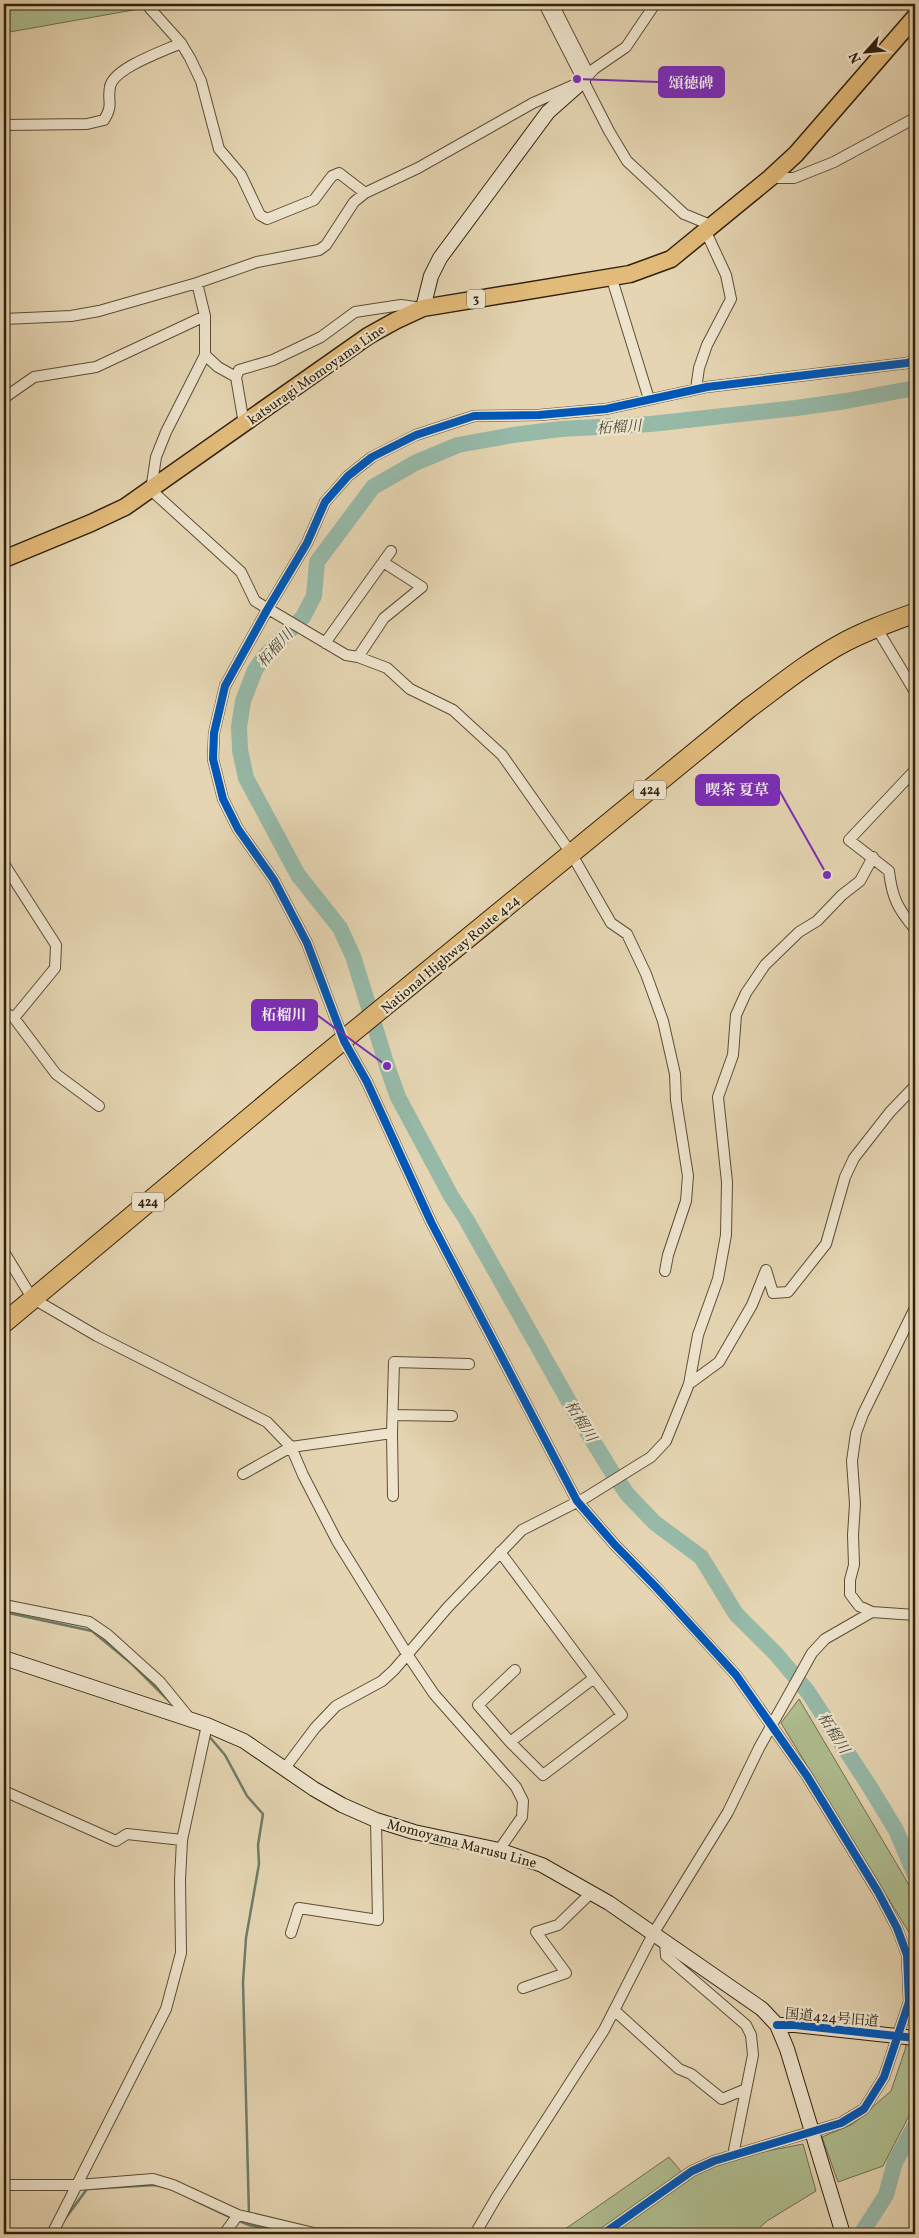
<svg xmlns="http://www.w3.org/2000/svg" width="919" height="2238" font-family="Vollkorn,'Noto Serif JP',serif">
  <rect width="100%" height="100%" fill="#e5d5b2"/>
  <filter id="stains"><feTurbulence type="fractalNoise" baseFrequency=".004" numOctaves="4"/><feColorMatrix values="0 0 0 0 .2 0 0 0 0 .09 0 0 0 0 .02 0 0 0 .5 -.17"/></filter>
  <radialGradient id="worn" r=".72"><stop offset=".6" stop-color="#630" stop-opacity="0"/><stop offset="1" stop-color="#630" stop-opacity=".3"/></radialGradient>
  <path fill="#afbe90" stroke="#70704e" d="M4 4H167L4 33Z
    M799 1699 915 1895V1964L913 1939 781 1723Z
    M915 2003V2093L910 2114 883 2166 838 2182 822 2137 853 2124 891 2091 905 2050Z
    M803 2144 816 2191 767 2221 753 2234H558L669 2157 684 2175 731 2158Z"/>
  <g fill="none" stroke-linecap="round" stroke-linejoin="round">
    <path stroke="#6d7c6a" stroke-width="2.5" d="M4 1612 92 1631 132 1664 170 1702
      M208 1735 225 1755 247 1796 263 1814 258 1845 259 1864 246 1938 243 1982 249 2215
      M194 2200 232 2218
      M65 2219 87 2189 155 2185 164 2187
      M237 2220 249 2225 289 2234"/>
    <path stroke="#96b9a8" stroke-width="16" d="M915 388 846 401 796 408 651 424 561 429 513 435 458 445 415 463 373 487 317 562 314 596 303 617 264 657 255 670 243 701 239 727 240 750 246 778 298 875 340 928 353 956 387 1066 398 1097 451 1196 466 1219 572 1407 612 1472 628 1495 655 1523 701 1557 736 1614 776 1654 808 1692 868 1784 896 1830 915 1875
      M861 2234 886 2195 895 2162 915 2126"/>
    <g stroke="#5d4e36" stroke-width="12">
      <path id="street" d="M146 4 181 43 190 58 201 81 219 149 241 175 260 215 267 219 314 200 332 176 339 173 365 193
        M544 4 609 131 627 161 684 214 713 226
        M553 4 589 75
        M4 125 87 124 104 120C114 104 107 102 110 87 113 68 164 51 181 43
        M770 178H794L834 162 915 118
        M611 276 649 399
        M197 283 205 316V355L166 432 156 457 151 490 241 572 255 601 346 655 358 657 387 668 410 689 453 710 502 755 571 853 611 923 627 934 646 974 663 1021 675 1074 676 1100 688 1176 686 1201 668 1255 665 1271
        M4 319 71 316 99 311 197 283 257 262 319 250 326 245 354 202 365 193 418 168 533 103 583 81 594 69 626 47 655 4
        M205 355 218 367 236 377 244 424
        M236 377 239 370 273 360 321 337 355 312 401 305 422 308
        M696 389 699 368 707 345 731 299 726 275 706 232
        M4 398 34 377 96 367 205 316
        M876 627 915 692
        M325 643 391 551
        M358 657 384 618 422 587 383 562
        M915 770 849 840 889 871C892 898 898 909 915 929
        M4 864 56 945 55 968 14 1018 4 1012
        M14 1018 56 1074 99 1106
        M4 1252 32 1298 97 1336 267 1422 291 1447 303 1475 337 1541 407 1654 434 1694 516 1787 523 1801 522 1817 499 1850
        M766 1270 773 1293 788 1292 826 1244 845 1177 854 1158 890 1112 915 1086
        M689 1384 719 1362 752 1305 766 1270
        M393 1415 452 1416
        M392 1433 393 1496
        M243 1474 291 1447 392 1433 394 1362 469 1364
        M500 1552 594 1678 510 1742 543 1775 622 1715 594 1678
        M4 1605 89 1622 108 1635 160 1682 191 1720
        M872 1612 859 1606 850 1594V1580L854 1565 853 1535 855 1504 852 1461 856 1433 863 1414 915 1308
        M510 1742 478 1705 515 1670
        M285 1768 315 1728 336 1706 382 1681 394 1670 448 1607 522 1530 585 1498 651 1457 666 1441 689 1384 698 1335 718 1279 726 1235 727 1182 718 1097 733 1055 736 1015 746 993 765 965 799 932 817 921 842 895 860 881 873 857
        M4 1791 116 1841 127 1834 182 1840
        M291 1933 299 1908 378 1920 376 1820
        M665 1942 666 1956 746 2025 751 2035 753 2055 733 2155
        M523 1988 566 1973 536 1932 558 1925 591 1893
        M614 2010 679 2069 691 2074 722 2099 746 2089
        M4 2185H78L153 2179 173 2185 238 2215 314 2233 436 2234
        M52 2234 166 2009 181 1953 180 1880 182 1840 207 1725
        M224 2234 238 2215
        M475 2234 496 2198 604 2030 653 1934 728 1812 759 1748 812 1653 825 1639 872 1612 915 1615
        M603 2234 692 2171 714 2161 841 2123 864 2109 884 2077 909 2002 907 1955 897 1928 878 1892 807 1776 736 1675 655 1586 615 1545 577 1501 431 1222 367 1082 344 1041 307 943 274 880 238 829 223 799 213 759 214 733 225 686 267 610 307 543 325 502 348 476 372 457 416 435 474 416 539 415 606 409 707 387 907 363 915 360"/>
    </g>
    <g stroke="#30210c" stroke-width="16">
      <path id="secondary" d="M423 308 431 276 440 258 548 112 583 81
        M4 1658 207 1725 244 1741 314 1789 342 1805 376 1820 414 1832 499 1850 542 1865 609 1903 762 2009 777 2025 787 2049 843 2234
        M777 2025H795L915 2038"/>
    </g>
    <g stroke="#30210c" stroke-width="19">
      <path id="primary" d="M4 559 91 523 125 507 368 336 395 321 423 308 630 274 671 259 770 178 796 154 915 17"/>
    </g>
    <g stroke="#30210c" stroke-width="21">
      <path id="highway" d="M4 1323 292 1082 749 708C779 686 808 662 841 644 864 631 890 622 915 613"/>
    </g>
    <use href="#street" stroke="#eee4cd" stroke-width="10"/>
    <use href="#secondary" stroke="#eee4cd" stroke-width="14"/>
    <use href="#primary" stroke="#e2ba79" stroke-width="16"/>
    <use href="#highway" stroke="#e2ba79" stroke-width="19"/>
    <g stroke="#eee4cd" stroke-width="11">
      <path id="cycleway" d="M777 2025H795L915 2038
        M603 2234 692 2171 714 2161 841 2123 864 2109 884 2077 909 2002 907 1955 897 1928 878 1892 807 1776 736 1675 655 1586 615 1545 577 1501 431 1222 367 1082 344 1041 307 943 274 880 238 829 223 799 213 759 214 733 225 686 267 610 307 543 325 502 348 476 372 457 416 435 474 416 539 415 606 409 707 387 907 363 915 360"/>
    </g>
    <use href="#cycleway" stroke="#0057b8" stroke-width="8"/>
  </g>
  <g text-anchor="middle" stroke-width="4.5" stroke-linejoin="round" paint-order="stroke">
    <g fill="#eee4cd" stroke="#695c46" stroke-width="1">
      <rect x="467" y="289.5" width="18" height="19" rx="4"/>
      <rect x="634" y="780.5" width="32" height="19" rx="4"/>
      <rect x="132" y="1192.5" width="32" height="19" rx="4"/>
    </g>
    <g font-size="12" font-weight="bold" fill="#30210c">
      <text x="476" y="303">3</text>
      <text x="650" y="794">424</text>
      <text x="148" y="1206">424</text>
    </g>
    <g font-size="14" fill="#30210c" stroke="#eee4cd">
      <text transform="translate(316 374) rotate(-35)" y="5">katsuragi Momoyama Line</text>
      <text transform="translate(450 954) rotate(-40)" y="5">National Highway Route 424</text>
      <text transform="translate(462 1843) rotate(15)" y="5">Momoyama Marusu Line</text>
      <text transform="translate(832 2017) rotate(5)" y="5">国道424号旧道</text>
    </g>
    <g font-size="15" font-style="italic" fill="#4f4f3b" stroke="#eee4cd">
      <text transform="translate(619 427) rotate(-4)" y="5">柘榴川</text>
      <text transform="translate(275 648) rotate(-48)" y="5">柘榴川</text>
      <text transform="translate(581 1421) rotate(58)" y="5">柘榴川</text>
      <text transform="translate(834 1733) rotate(58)" y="5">柘榴川</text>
    </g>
  </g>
  <path fill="none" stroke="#7b2cbf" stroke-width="2" d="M577 79L659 82M827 875L779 790M387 1066L317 1015"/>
  <g fill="#7b2cbf" stroke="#eee4cd" stroke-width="2">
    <circle cx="577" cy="79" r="5"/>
    <circle cx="827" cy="875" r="5"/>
    <circle cx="387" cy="1066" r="5"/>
  </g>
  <g fill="#7b2cbf" stroke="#7b2cbf" stroke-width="2">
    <rect x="659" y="67" width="65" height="30" rx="5"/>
    <rect x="696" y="775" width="83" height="30" rx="5"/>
    <rect x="252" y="1000" width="65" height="30" rx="5"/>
  </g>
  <g font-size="15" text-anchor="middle" font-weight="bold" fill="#fff">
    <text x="691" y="88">頌徳碑</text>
    <text x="737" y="795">喫茶 夏草</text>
    <text x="284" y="1020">柘榴川</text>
  </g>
  <rect width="919" height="2238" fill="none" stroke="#e5d5b2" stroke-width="20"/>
  <rect x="5" y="5" width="909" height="2228" fill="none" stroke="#30210c" stroke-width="2.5"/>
  <rect x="10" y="10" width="899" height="2218" fill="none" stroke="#30210c"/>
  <g transform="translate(866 52) rotate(243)" stroke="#eee4cd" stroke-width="4" paint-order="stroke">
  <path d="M0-4L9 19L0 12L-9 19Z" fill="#30210c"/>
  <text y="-8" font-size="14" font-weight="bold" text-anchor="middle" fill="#30210c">N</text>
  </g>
  <rect width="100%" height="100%" filter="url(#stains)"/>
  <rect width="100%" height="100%" fill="url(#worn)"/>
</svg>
